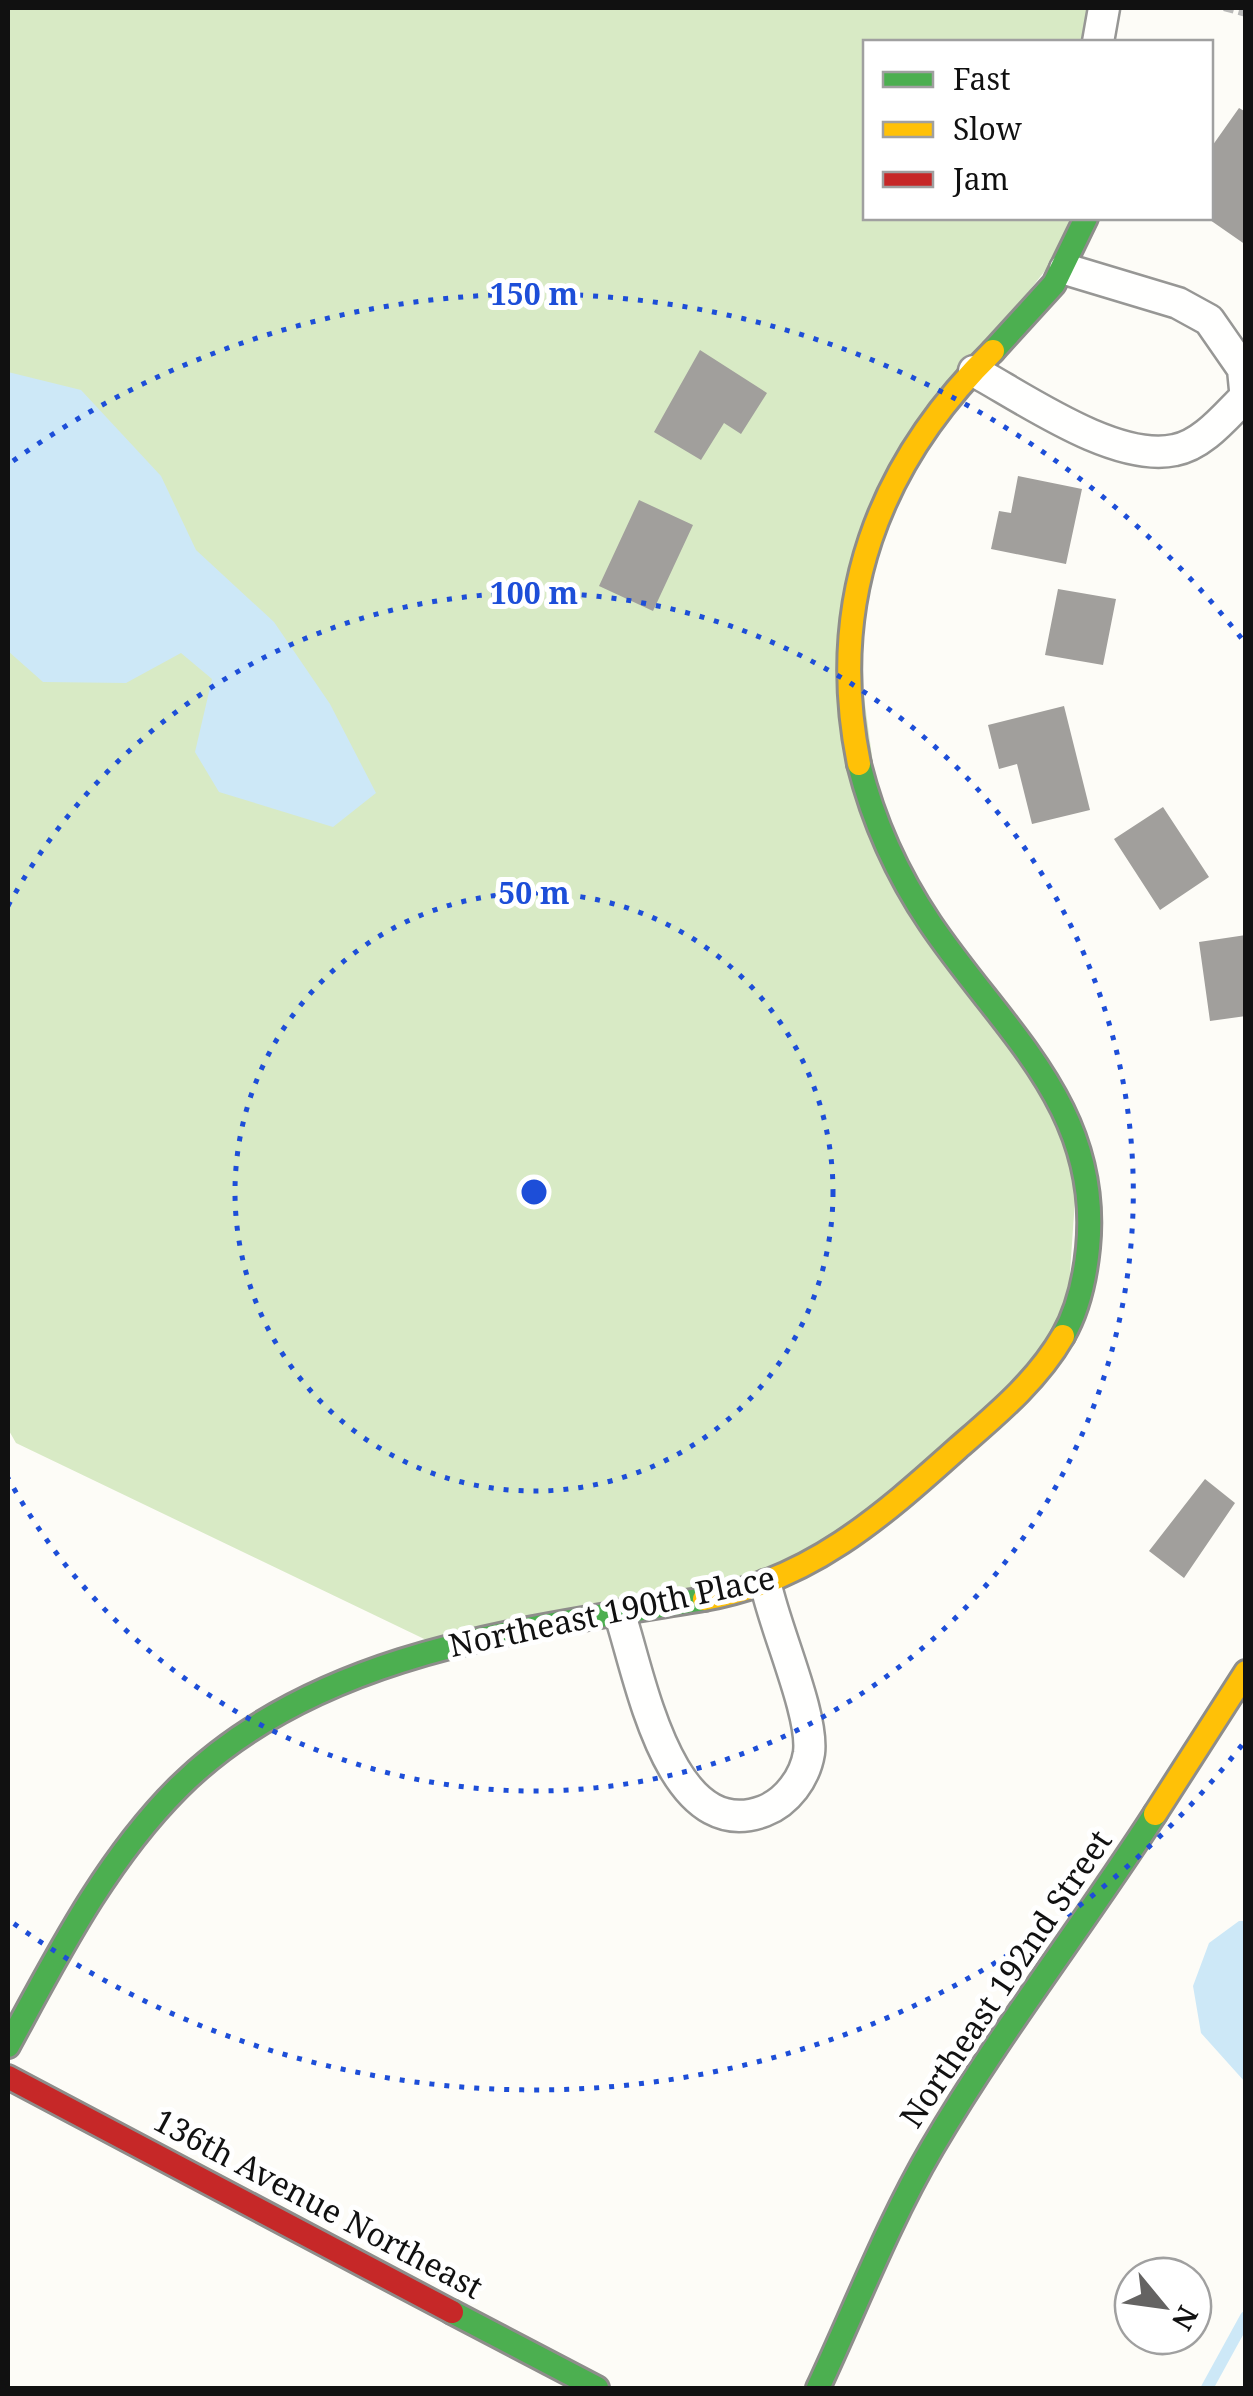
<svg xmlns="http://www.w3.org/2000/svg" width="1253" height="2396" font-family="'Noto Serif',serif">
  <rect width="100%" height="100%" fill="#fdfcf7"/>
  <path fill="#d8eac5" d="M8 8H1104L1098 42H866V218H1086L938 408 853 615 883 838 1079 1141 1066 1331 828 1556 443 1648 16 1443 8 1429Z"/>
  <path fill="#cde8f7" d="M8 372 81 390 161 476 196 550 274 622 330 704 376 793 333 827 219 792 195 752 212 679 181 653 126 683 43 682 8 651Z
    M1239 1921H1246L1245 2082 1201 2033 1193 1986 1209 1943Z"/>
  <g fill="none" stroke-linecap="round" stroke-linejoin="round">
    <path stroke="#cde8f7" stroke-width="12" d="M1207 2388 1246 2317"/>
  </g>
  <path fill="#a19f9c" d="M1239 108 1246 112V245L1210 220V149Z
    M700 350 767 393 741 434 724 423 701 460 654 432Z
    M1018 476 1082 489 1066 564 991 549 999 511 1011 513Z
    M639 500 693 525 653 611 599 586Z
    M1058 589 1116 599 1103 665 1045 655Z
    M1064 706 1090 810 1032 824 1017 764 999 769 988 725Z
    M1163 807 1209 877 1160 910 1114 839Z
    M1246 935V1016L1210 1021 1199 942Z
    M1205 1479 1235 1503 1184 1578 1149 1551Z"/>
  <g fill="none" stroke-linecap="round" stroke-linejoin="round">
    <g stroke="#979795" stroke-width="35">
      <path id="street" d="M1098 42 1104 8
        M1065 269 1178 303 1209 320 1243 369 1246 400
        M974 371C1025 399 1116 463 1175 450 1202 445 1224 418 1243 399
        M620 1615C640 1675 669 1847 764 1811 787 1802 805 1778 809 1753 814 1715 775 1629 766 1585"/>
    </g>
    <g stroke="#8e8d8b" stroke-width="28">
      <path id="fast" d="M993 351 1054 284 1086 218
        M859 764C873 820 897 874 930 923 1002 1030 1102 1106 1088 1248 1085 1278 1078 1310 1063 1336
        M8 2046C57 1956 105 1861 178 1788 314 1652 524 1629 704 1599
        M452 2312 597 2388
        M818 2388C855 2309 888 2223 932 2148 1000 2032 1082 1927 1155 1814"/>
    </g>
    <g stroke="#8e8d8b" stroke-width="28">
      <path id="slow" d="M859 764C826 602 878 464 993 351
        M704 1599C809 1581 881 1517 958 1448 997 1414 1037 1381 1063 1336
        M1155 1814 1246 1672"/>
    </g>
    <g stroke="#8e8d8b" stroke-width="28">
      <path id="jam" d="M8 2077 452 2312"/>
    </g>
    <path stroke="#b9b9b8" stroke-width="6" stroke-dasharray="10 5" stroke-linecap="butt" d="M1224 8 1246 14"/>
    <use href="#street" stroke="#fffffe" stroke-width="30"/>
    <use href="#fast" stroke="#4caf50" stroke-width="22"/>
    <use href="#slow" stroke="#ffc107" stroke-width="22"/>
    <use href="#jam" stroke="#c62828" stroke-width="22"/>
  </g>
  <g fill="none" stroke="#1d4ed8" stroke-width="5" stroke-dasharray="5 10">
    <circle cx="534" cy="1192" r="299"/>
    <path d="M8 906A599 599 0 1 1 8 1478"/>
    <path d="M1242 1745A898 898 0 0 1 13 1923M13 461A898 898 0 0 1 1242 639"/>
  </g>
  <g text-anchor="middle" stroke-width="10" stroke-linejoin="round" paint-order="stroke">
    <g font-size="32" fill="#111" stroke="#fff">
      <text transform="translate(612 1612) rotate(-12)" y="11">Northeast 190th Place</text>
      <text transform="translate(1006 1979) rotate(-56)" y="11">Northeast 192nd Street</text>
      <text transform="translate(318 2204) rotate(28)" y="11">136th Avenue Northeast</text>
    </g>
  </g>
  <circle cx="534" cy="1192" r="15" fill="#1d4ed8" stroke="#fff" stroke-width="5"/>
  <g font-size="30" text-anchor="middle" font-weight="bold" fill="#1d4ed8" stroke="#fff" stroke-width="10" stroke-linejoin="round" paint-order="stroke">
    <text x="534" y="305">150 m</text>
    <text x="534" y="604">100 m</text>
    <text x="534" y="904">50 m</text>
  </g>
  <rect width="1253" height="2396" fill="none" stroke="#111111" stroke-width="20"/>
  <rect x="863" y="40" width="350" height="180" fill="#ffffff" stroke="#a0a0a0" stroke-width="2.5"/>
  <rect x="883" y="72" width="50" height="15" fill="#4caf50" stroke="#a0a0a0" stroke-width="2.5"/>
  <text x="953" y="90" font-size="30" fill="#111111">Fast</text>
  <rect x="883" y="122" width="50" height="15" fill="#ffc107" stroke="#a0a0a0" stroke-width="2.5"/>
  <text x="953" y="140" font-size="30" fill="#111111">Slow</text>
  <rect x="883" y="172" width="50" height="15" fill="#c62828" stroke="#a0a0a0" stroke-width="2.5"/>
  <text x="953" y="190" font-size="30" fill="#111111">Jam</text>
  <g transform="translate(1163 2306) rotate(119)"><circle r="48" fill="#ffffff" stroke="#a0a0a0" stroke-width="2.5"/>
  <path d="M0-8L18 38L0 25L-18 38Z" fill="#646362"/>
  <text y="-15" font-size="28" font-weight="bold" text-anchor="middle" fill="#111111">N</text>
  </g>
</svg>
